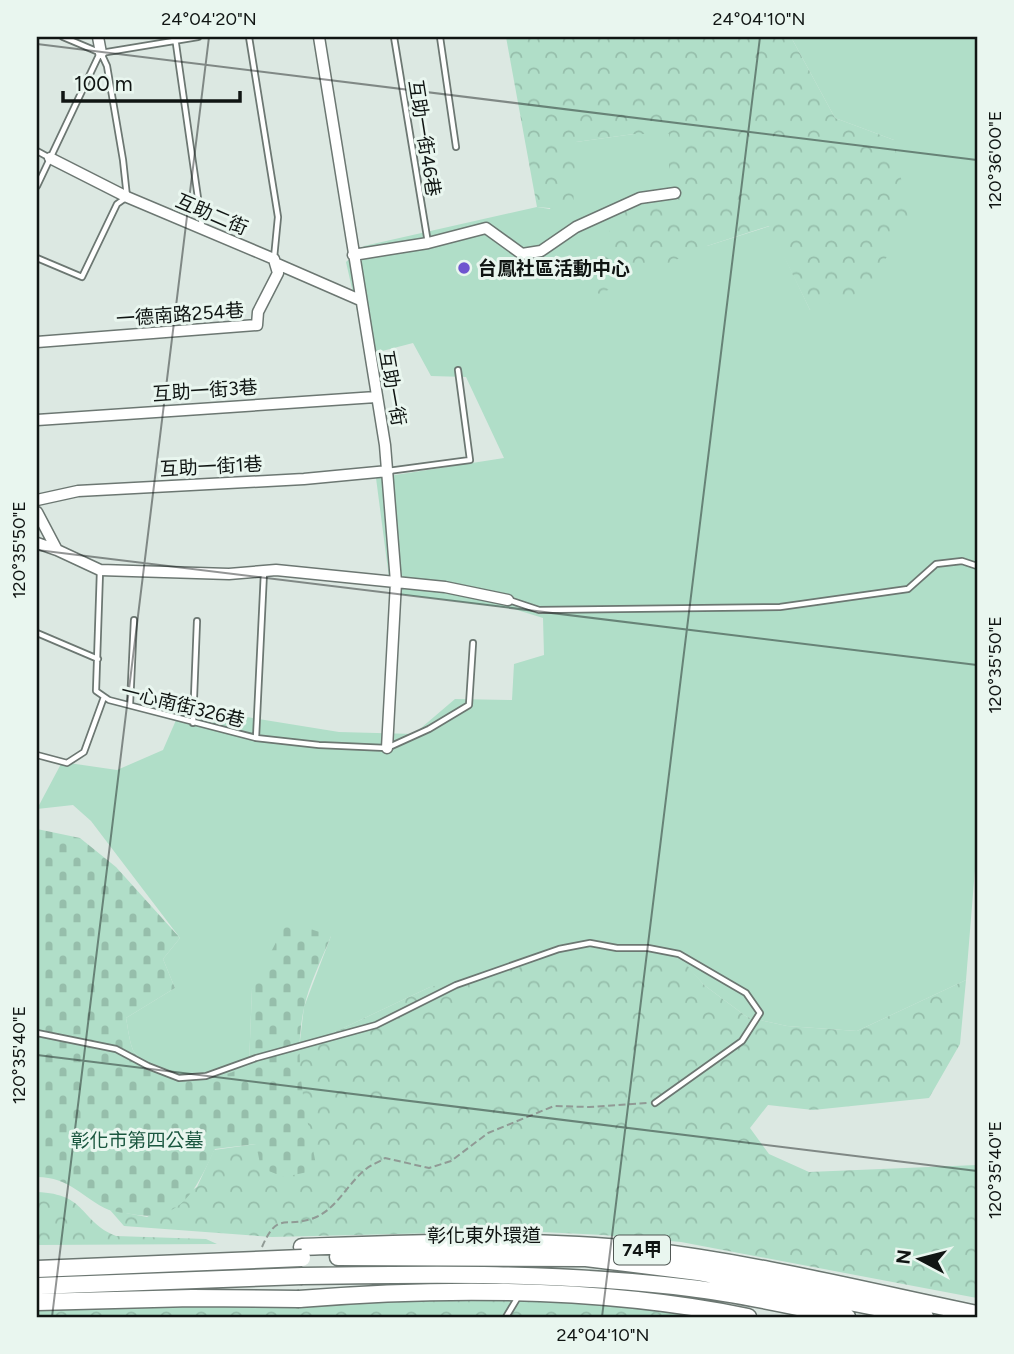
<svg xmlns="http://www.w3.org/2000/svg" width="1014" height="1354" font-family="Figtree,'Noto Sans TC',sans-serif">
  <defs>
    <pattern id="forest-crowns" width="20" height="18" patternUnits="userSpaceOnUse" patternTransform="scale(1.75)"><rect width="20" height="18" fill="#b0dec8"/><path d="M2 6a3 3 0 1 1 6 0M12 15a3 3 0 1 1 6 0" fill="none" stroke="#96beab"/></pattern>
    <pattern id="cemetery-stones" width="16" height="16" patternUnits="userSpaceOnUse" patternTransform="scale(1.75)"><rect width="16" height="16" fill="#b0dec8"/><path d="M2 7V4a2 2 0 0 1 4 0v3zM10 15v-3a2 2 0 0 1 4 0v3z" fill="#96beab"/></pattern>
  </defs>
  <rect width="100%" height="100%" fill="#dce8e2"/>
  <path fill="#b0dec8" d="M791 37H977V866L975 869 966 980 857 1031 787 1026 747 1017 704 985 684 963 430 987 299 1049 304 1007 331 936 252 989 249 1065C217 1082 180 1085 149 1064 144 1061 136 1056 133 1050 129 1040 128 1028 126 1018L175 988 163 959 180 938 91 821 73 805 37 809 62 762 117 770 163 750 183 704 222 713 339 732 414 734 455 699 512 700 514 664 544 655 543 618 514 609 391 593 376 478 504 458 466 377 431 376 413 343 367 355 346 262 364 246 537 207 550 209 576 142 634 134H669V201L707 246 770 226 810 310 894 140 835 118Z"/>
  <path fill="url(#forest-crowns)" d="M506 37H791L835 118 894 140 908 216 870 289 810 310 769 226 707 246 599 294 582 280 622 209 669 200V134H634L576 142 573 210 537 207Z
    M567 957 685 963 704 985 747 1017 787 1026 857 1031 966 980 960 1044 929 1098 813 1110 768 1105 750 1128 769 1154 809 1172 977 1165V1298L681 1242 603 1235 522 1231 272 1237 124 1226 110 1210 147 1217 197 1187 214 1150 256 1144 298 1071 299 1049 430 987Z
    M37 1192C88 1194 79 1221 116 1236L206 1239 217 1244 37 1245Z
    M481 1292 755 1317H37V1310L245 1305Z"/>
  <path fill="url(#cemetery-stones)" d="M37 829 80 838 116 867 180 938 163 959 175 988 126 1018C128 1028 129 1040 133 1050 136 1056 144 1061 149 1064 180 1085 217 1081 249 1065L252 989 287 921 331 936C322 959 309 984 304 1008 292 1063 307 1116 317 1170L284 1177 261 1168 256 1144 215 1149C196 1189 181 1224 131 1214 124 1213 116 1212 109 1210 82 1198 70 1177 37 1177Z"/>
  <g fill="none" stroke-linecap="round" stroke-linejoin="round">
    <g stroke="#6c7772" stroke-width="8">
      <path id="lane" d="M63 37 101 53 198 37
        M175 37 202 226
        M249 37 278 217 274 258
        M394 37 428 243
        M440 37 456 147
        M37 151 48 157
        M37 186 100 53
        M37 258 82 277 117 204 127 197 123 160 107 66 101 53
        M388 471 470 460 458 370
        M100 571 96 691 109 700 256 738 319 745 387 748 429 729 469 705 473 643
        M509 600 539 610 780 607 908 589 936 564 962 561 977 566
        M37 633 98 659
        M130 704 134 620
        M193 723 197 621
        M256 738 264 572
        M37 755 67 763 84 752 104 697
        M37 1033 116 1049 148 1066 179 1078 206 1076 256 1058 376 1025 456 985 559 949 590 943 617 948H648L679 954 746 993 760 1013 742 1041 655 1103
        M506 1317 518 1297"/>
    </g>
    <g stroke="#6c7772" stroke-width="13">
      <path id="street" d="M98 37 101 53
        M319 37 385 445 396 582 387 748
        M50 158 127 197 274 259 275 263 360 300
        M353 255 428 243 486 228 522 254 541 251 576 227 640 198 675 193
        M37 342 257 325 258 312 278 273 275 263
        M37 420 376 397
        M37 500 78 491 304 479 388 471
        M37 512 57 550 100 570 229 574 276 570 445 587 508 600
        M37 543 57 550"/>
    </g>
    <g stroke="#6c7772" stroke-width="19">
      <path id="primary" d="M302 1247C415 1243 530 1238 642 1250 755 1263 866 1291 977 1314
        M338 1257 586 1258 698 1272 925 1317
        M302 1276C432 1274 561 1272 690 1288 743 1294 795 1307 847 1317
        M299 1299C447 1287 601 1287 748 1317"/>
    </g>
    <path stroke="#909a95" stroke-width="2" stroke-dasharray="7 3.5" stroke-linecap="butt" d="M262 1247C278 1210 285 1229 314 1218 337 1209 347 1184 366 1169 371 1165 379 1162 385 1158L429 1168 451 1161 488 1133 554 1106 589 1107 647 1103"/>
    <use href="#lane" stroke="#fff" stroke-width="4.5"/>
    <use href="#street" stroke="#fff" stroke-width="10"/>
    <use href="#primary" stroke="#fff" stroke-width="16"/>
    <g stroke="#6c7772" stroke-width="19" stroke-linecap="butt">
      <path id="primary-bridge" d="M37 1269 302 1258
        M37 1286 302 1276
        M37 1302 192 1298 299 1299"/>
    </g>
    <use href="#primary-bridge" stroke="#fff" stroke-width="16"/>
  </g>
  <path fill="none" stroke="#101513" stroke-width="2" stroke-opacity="0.45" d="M37 44 977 160M37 550 977 665M37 1055 977 1171M52 1317 209 37M602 1317 760 37"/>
  <circle fill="#6f55cf" stroke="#e9f6ef" stroke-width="2.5" cx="464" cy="268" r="7"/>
  <g text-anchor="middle" stroke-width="6" stroke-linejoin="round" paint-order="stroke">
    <rect fill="#e9f6ef" stroke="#515855" stroke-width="2" x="614" y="1235.5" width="56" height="29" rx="5"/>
    <g font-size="18" font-weight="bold" fill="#101513">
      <text x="642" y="1256">74甲</text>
    </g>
    <g font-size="19" fill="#101513" stroke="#e9f6ef">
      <text transform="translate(425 138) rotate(81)" y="7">互助一街46巷</text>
      <text transform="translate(212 214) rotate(23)" y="7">互助二街</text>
      <text transform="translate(180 314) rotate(-4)" y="7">一德南路254巷</text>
      <text transform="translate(393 388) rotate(80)" y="7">互助一街</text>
      <text transform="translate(205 390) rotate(-4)" y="7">互助一街3巷</text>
      <text transform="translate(211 466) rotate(-3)" y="7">互助一街1巷</text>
      <text transform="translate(183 705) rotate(14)" y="7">一心南街326巷</text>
      <text x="484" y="1242">彰化東外環道</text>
    </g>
    <g font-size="19" font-weight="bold" fill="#101513" stroke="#e9f6ef" text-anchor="start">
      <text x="478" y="275">台鳳社區活動中心</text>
    </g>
    <g font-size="19" fill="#1b5740" stroke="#e9f6ef">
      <text x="137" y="1147">彰化市第四公墓</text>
    </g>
  </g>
  <rect width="1014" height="1354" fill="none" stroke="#e9f6ef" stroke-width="77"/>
  <g transform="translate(920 1259) rotate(277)" stroke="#e9f6ef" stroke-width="5" paint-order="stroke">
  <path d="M0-5L12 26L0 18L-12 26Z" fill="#101513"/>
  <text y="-10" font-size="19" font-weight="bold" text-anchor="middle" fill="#101513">N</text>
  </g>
  <path d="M63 91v10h177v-10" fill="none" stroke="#101513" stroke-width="3.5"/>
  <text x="74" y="91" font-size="21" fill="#101513" stroke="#e9f6ef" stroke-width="5" paint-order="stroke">100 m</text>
  <rect x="38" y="38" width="938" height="1278" fill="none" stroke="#101513" stroke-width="2.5"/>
  <g font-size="18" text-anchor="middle" fill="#101513">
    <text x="209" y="25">24°04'20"N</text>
    <text x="759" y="25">24°04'10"N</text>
    <text transform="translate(995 160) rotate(-90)" y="6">120°36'00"E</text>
    <text transform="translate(19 550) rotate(-90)" y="6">120°35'50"E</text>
    <text transform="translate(995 665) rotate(-90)" y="6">120°35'50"E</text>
    <text transform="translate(19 1055) rotate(-90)" y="6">120°35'40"E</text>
    <text transform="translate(995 1170) rotate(-90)" y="6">120°35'40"E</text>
    <text x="603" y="1341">24°04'10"N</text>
  </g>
</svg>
